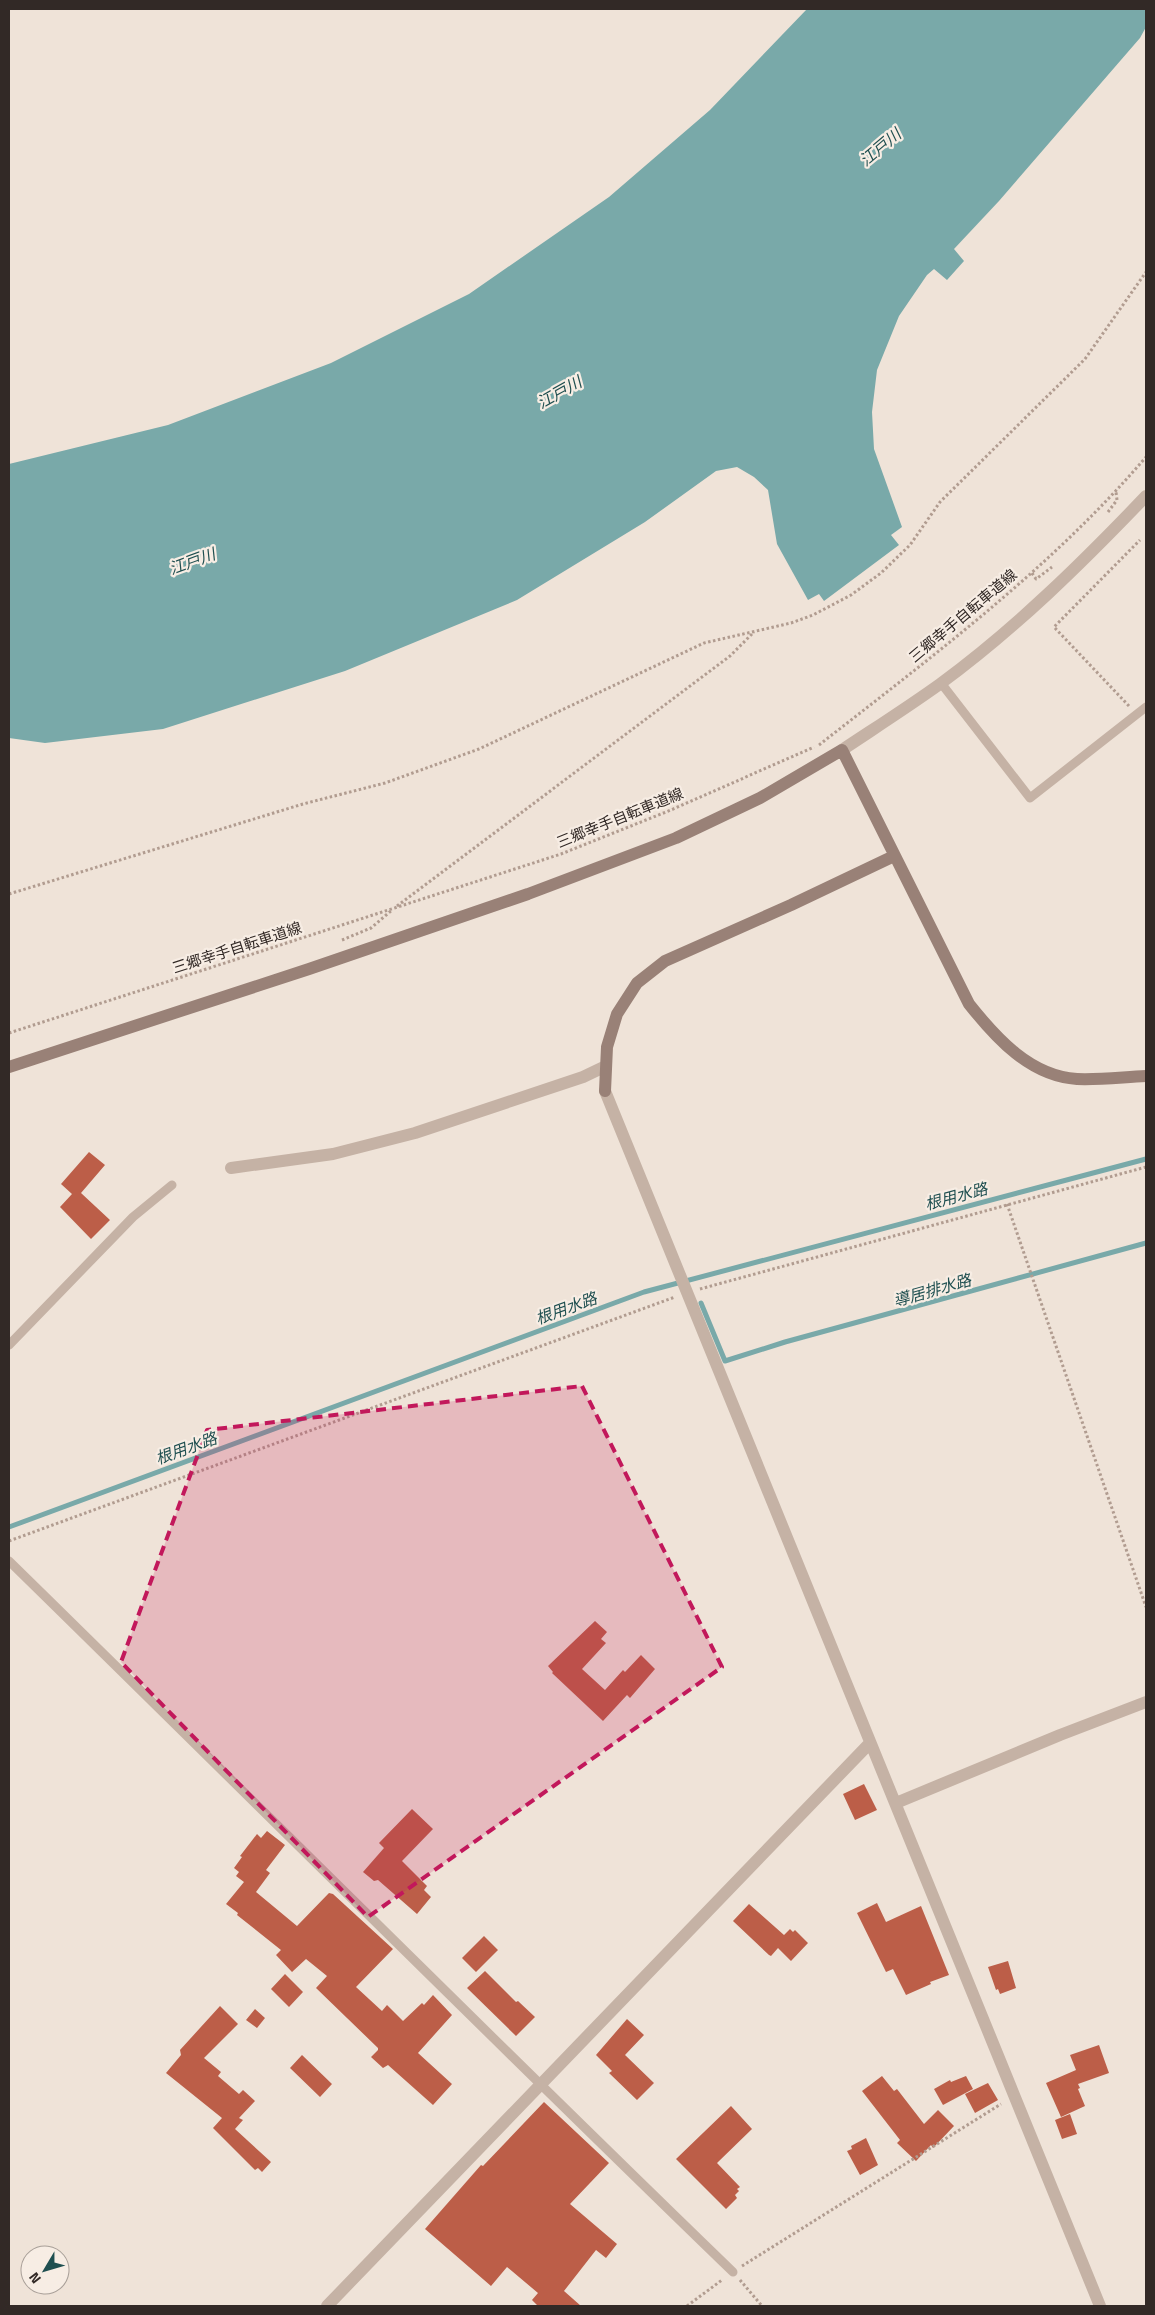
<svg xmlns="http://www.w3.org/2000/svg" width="1155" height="2315" font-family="'Titillium Web','Noto Sans JP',sans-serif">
  <rect width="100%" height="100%" fill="#efe3d8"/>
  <path fill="#79a9a9" d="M807 9H1146V27L1140 38 999 201 954 249 964 261 947 280 934 269 927 275 899 316 877 370 872 412 874 449 902 527 891 535 899 545 824 601 819 594 808 600 777 544 768 490 754 477 737 467 716 471 645 522 517 600 345 671 163 729 45 743 9 738V464L168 425 331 363 469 294 609 197 710 110Z"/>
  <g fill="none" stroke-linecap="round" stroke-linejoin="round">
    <path stroke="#79a9a9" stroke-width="5" d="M701 1303 725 1361 785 1342 1146 1243
      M9 1527 644 1292 1146 1159"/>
  </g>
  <path fill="#bc5e48" d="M89 1152 105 1165 81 1193 110 1220 91 1239 60 1207 72 1194 61 1184Z
    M595 1621 607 1632 601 1639 606 1643 582 1669 605 1690 623 1670 625 1672 641 1655 655 1669 630 1698 627 1695 603 1721 552 1673 553 1672 548 1666Z
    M864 1784 877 1810 855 1820 843 1794Z
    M412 1809 433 1829 402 1861 427 1886 424 1890 431 1897 417 1914 378 1880 374 1881 363 1872 384 1848 379 1843Z
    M267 1831 285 1845 266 1870 270 1873 256 1892 297 1926 329 1893 333 1894 393 1949 356 1987 382 2011 387 2005 403 2021 422 2003 424 2005 433 1995 452 2015 418 2053 452 2084 433 2105 388 2065 383 2068 371 2057 378 2050V2048L316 1988 327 1976 306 1959 292 1972 276 1955 281 1950 237 1915 238 1913 226 1904 244 1882 236 1876 239 1872 234 1868 242 1857 240 1856 257 1834 261 1838Z
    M877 1903 886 1922 921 1906 949 1975 930 1982 931 1984 906 1995 893 1969 886 1972 857 1913Z
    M749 1904 784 1935 790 1929 793 1932 795 1930 808 1943 791 1961 778 1948 771 1956 769 1955 733 1921Z
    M484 1936 498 1950 476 1972 462 1958Z
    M1008 1961 1016 1988 1000 1994 998 1989 996 1990 988 1967Z
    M485 1971 516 2002 518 2001 535 2017 516 2036 467 1988Z
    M285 1974 303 1992 289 2007 271 1989Z
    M220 2006 238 2024 204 2058 221 2072 218 2076 239 2094 243 2090 255 2101 239 2118 243 2120 235 2129 271 2162 262 2172 258 2168 255 2170 213 2128 222 2118 166 2073 181 2055 180 2050Z
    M255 2009 265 2018 257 2028 246 2020Z
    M627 2019 644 2035 625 2055 654 2083 637 2100 609 2073 612 2071 596 2055Z
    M1099 2045 1109 2073 1078 2084 1080 2088 1078 2089 1085 2106 1061 2117 1046 2083 1076 2070 1070 2055Z
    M302 2055 332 2084 320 2097 290 2068Z
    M882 2076 894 2091 897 2089 924 2124 938 2110 954 2126 933 2148 931 2145 916 2161 897 2143 900 2140 862 2091Z
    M966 2076 973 2089 943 2105 934 2089 950 2080 951 2082Z
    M988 2083 998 2100 975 2113 965 2094Z
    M544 2102 609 2163 570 2204 617 2244 606 2258 596 2250 564 2291 581 2306H538L532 2300 538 2293 507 2267 491 2286 425 2229 481 2165 483 2166Z
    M731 2106 752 2129 717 2163 740 2187 737 2189 739 2191 735 2195 737 2198 726 2209 676 2159Z
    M1070 2114 1077 2134 1062 2139 1055 2120Z
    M866 2138 878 2165 860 2175 847 2151 852 2149 851 2146Z"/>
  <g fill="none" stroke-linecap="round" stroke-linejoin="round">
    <path stroke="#b19c90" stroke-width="3" stroke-dasharray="2.5 2.5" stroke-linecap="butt" d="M1108 512 1117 500 1116 492
      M1032 573 1036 579 1052 567
      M1129 706 1054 627 1140 540
      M819 745C934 655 1051 568 1146 457
      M9 894 303 804 385 783 479 749 704 643 791 623 813 615 851 595 881 573 910 545 940 502 1085 359 1146 272
      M397 906 730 656 754 632
      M342 940 371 928 392 910
      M9 1033 561 854 671 810 814 747
      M1007 1204 1146 1607
      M700 1289 1146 1167
      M9 1541 675 1297
      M742 2266 1001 2104
      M740 2280 762 2306
      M687 2306 722 2280"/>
    <path stroke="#c5b2a5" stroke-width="9" d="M941 683 1030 798 1146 707
      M9 1345 133 1217 172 1185
      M9 1561C251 1798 490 2037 733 2272"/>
    <path stroke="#c5b2a5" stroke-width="12" d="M842 750C875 728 908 707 940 684 1015 629 1082 563 1146 496
      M605 1091 1100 2306
      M231 1168 333 1154 415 1133 583 1077 606 1066
      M896 1803 1060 1735 1146 1702
      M327 2306 869 1744"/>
    <path stroke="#998177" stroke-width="12" d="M9 1067 309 969 528 894 676 838 760 798 842 750 969 1004C996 1038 1030 1076 1077 1079 1100 1080 1123 1077 1146 1076
      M605 1091 607 1047 617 1014 637 983 665 961 791 905 894 856"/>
  </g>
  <path fill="#c2185b" fill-opacity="0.2" stroke="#c2185b" stroke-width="4" stroke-dasharray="10 6" stroke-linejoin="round" d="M582 1386 722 1667 368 1917 121 1662 207 1430Z"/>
  <g text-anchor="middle" stroke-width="4.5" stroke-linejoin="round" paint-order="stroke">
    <g font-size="15" fill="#322926" stroke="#f7ede4">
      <text transform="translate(963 616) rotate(-40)" y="5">三郷幸手自転車道線</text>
      <text transform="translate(620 818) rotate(-22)" y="5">三郷幸手自転車道線</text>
      <text transform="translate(237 948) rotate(-18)" y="5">三郷幸手自転車道線</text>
    </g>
    <g font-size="16" font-style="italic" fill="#1f4f50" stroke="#f7ede4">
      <text transform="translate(880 147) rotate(-40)" y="6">江戸川</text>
      <text transform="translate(559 392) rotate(-29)" y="6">江戸川</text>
      <text transform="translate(192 561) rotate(-20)" y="6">江戸川</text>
      <text transform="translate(956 1196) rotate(-15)" y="6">根用水路</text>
      <text transform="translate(932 1290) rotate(-16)" y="6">導居排水路</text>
      <text transform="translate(566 1308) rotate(-20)" y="6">根用水路</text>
      <text transform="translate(186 1448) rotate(-20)" y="6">根用水路</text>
    </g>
  </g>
  <rect width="1155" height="2315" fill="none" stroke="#322926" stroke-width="20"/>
  <g transform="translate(45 2270) rotate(232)"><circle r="24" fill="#f7ede4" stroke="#a89f98"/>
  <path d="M0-4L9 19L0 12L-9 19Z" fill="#1f4f50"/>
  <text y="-8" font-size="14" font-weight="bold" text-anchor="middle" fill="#322926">N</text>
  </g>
</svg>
